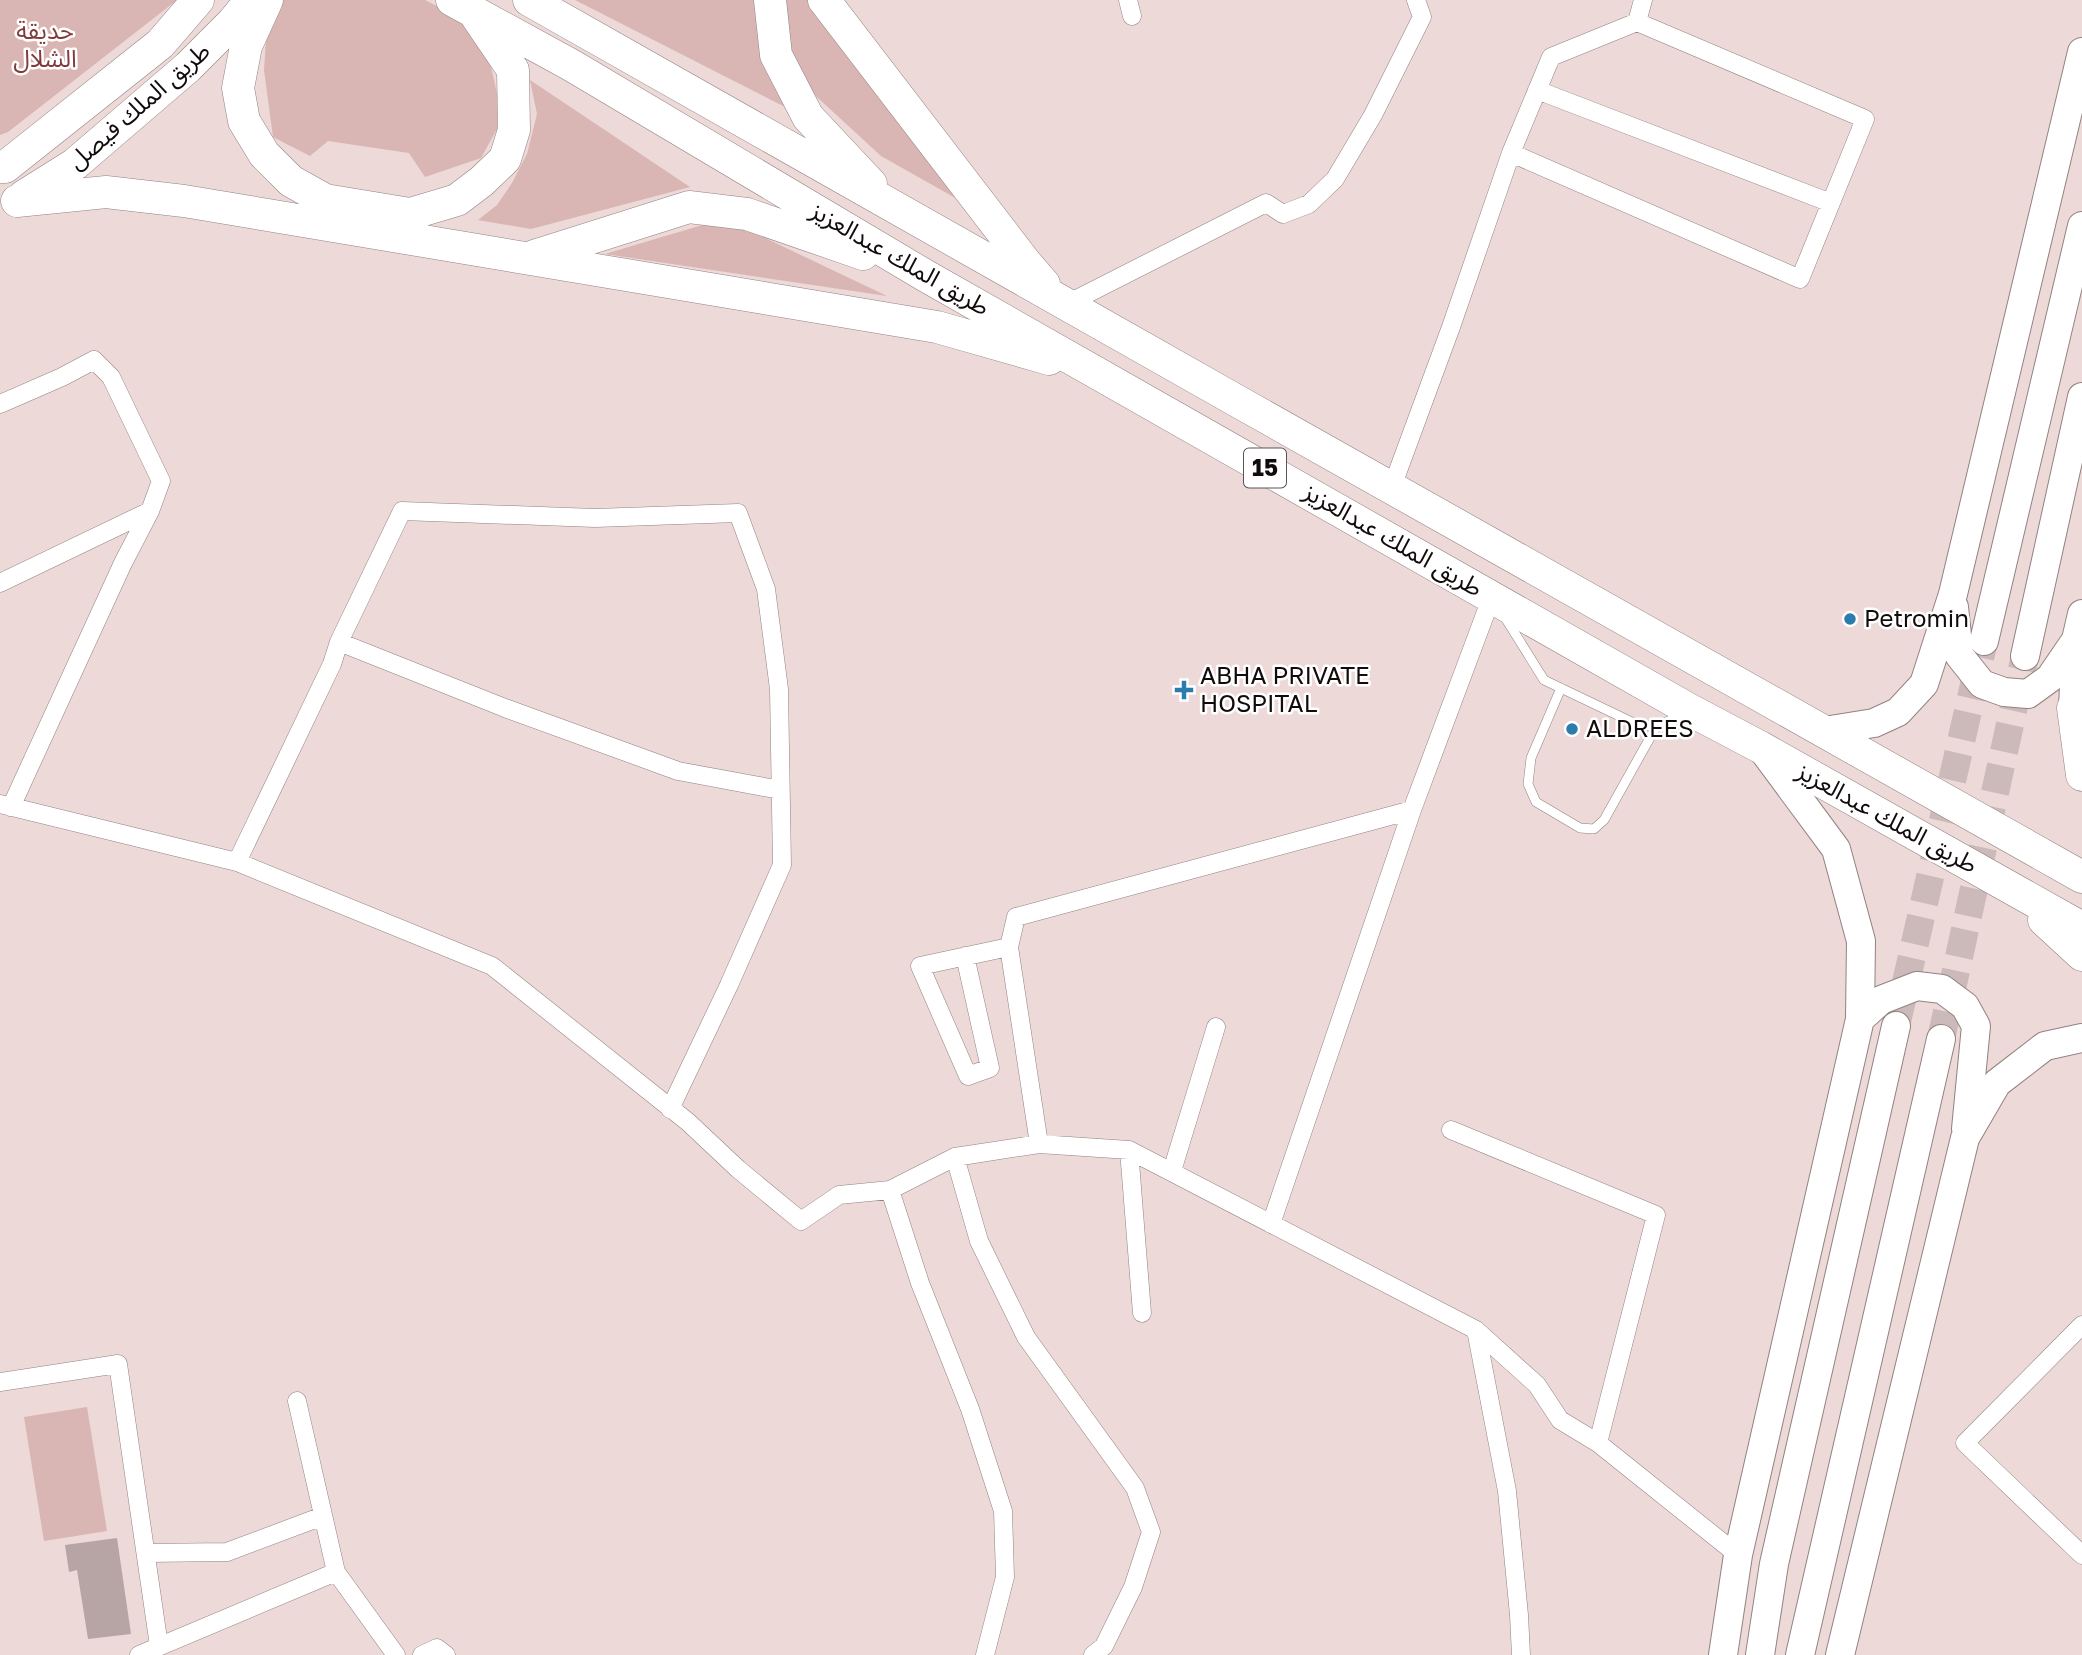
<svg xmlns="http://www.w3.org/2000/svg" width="2082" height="1655" font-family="'Golos Text','Noto Sans Arabic',sans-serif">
  <rect width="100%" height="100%" fill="#ecd9d8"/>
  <path fill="#d9b5b3" d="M0 0H177L8 132 0 135Z
    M280 0H425L466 21 491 67 498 98 497 129 481 158 425 177 409 153 328 141 310 156 273 137 264 70 266 40Z
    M575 0H760L791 110Z
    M782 0H814L966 204 881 156 793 75Z
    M530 80 690 187 531 229 478 220 497 205 512 183 527 154 537 114Z
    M709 223 742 227 887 296 605 254Z
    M87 1407 107 1531 44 1541 24 1417Z"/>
  <path fill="#b7a5a5" d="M117 1538 131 1634 88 1639 77 1570 69 1572 65 1545Z"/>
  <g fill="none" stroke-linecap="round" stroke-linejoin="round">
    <path stroke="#cbbab9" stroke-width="28" stroke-dasharray="28 14" stroke-linecap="butt" d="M1896 1026 1984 641
      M1941 1039 2025 656"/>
    <g stroke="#938281" stroke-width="10">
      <path id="lane" d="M1506 619 1544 680 1636 724 1656 727 1683 714
        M1561 688 1531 758 1528 784 1536 802 1580 828 1594 829 1604 820 1656 727"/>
    </g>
    <g stroke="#938281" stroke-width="19">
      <path id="street" d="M1128 0 1132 16
        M1537 90 1831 203
        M1511 153 1800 279 1865 119 1637 22
        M1067 304 1266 203 1283 214 1309 204 1335 179 1373 115 1422 17 1416 0
        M0 404 62 377 94 360 111 377 161 481 150 511 0 583
        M1392 487 1451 327 1511 153 1551 57 1637 22 1643 0
        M339 642 505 708 678 771 780 790
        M0 804 237 862 492 966 688 1122 738 1169 801 1221 839 1195 890 1190 955 1157 1039 1144 1129 1150 1476 1330 1537 1385 1560 1420 1598 1443 1738 1555
        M11 807 123 563 150 511
        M237 862 332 664 339 642 402 511 595 518 738 513 766 589 779 689 782 865 729 985 670 1109
        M1009 947 1039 1144
        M965 956 990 1068 968 1076 920 966 1009 947 1016 917 1412 810
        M1451 1130 1656 1215 1598 1443
        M1129 1150 1142 1313
        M955 1157 979 1241 1026 1337 1135 1488 1151 1532 1133 1587 1104 1646 1093 1655
        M1172 1171 1216 1027
        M890 1190 920 1283 970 1409 1003 1511 1005 1577 985 1655
        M1271 1224 1412 810 1492 596
        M2082 1325 1965 1443 2082 1555
        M1476 1330 1507 1491 1519 1615 1521 1655
        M0 1382 118 1364 159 1646
        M297 1401 336 1572 396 1655
        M146 1553 227 1552 323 1516
        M139 1655 336 1572
        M422 1655 437 1648 446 1655"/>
    </g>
    <g stroke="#938281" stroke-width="30">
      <path id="primary" d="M1954 607 1959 655 1982 684 2004 692 2028 694 2050 678 2076 640
        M2082 614 2076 640 2073 708 2082 727
        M1984 641 2082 226
        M2025 656 2082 397
        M1824 731 1874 723 1898 712 1924 684 1953 594 2082 52
        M1860 1019 1881 1000 1917 986 1942 989 1965 1006 1976 1026 1966 1129
        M1723 1655 1738 1555 1860 1019 1861 941 1836 849 1762 749
        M1760 1655 1774 1564 1896 1026
        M1800 1655 1941 1039
        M1840 1655 1965 1138 1997 1083 2045 1046 2082 1038"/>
    </g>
    <g stroke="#938281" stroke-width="33">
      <path id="highway" d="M267 0 246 46 238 88 244 121 264 154 291 181 325 200 410 214 457 200 482 181 505 159 514 130 513 70 477 17
        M452 0 571 65 926 276 1690 710 1760 747 2082 928
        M529 0C1045 295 1565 584 2082 877
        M770 0 776 55 808 117 871 184
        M824 0 1025 262 1044 284
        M0 167H5L160 44 198 0
        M24 196 75 164 188 67 233 22 251 0
        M17 201 106 192 184 201 937 327 1049 359
        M534 256 689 207 747 214 863 254
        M2073 708 2082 775
        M2044 920 2082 955"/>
    </g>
    <use href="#lane" stroke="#fff" stroke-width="9"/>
    <use href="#street" stroke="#fff" stroke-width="18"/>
    <use href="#primary" stroke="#fff" stroke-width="28"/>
    <use href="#highway" stroke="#fff" stroke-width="32"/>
  </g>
  <g fill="#2b7cad" stroke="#fff" stroke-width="2.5">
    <circle cx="1850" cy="619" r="7"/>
    <path d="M1180.5 679.5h7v7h7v7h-7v7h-7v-7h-7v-7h7z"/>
    <circle cx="1572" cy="729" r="7"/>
  </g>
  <g text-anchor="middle" stroke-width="5" stroke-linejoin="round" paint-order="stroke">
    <rect fill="#fff" stroke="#585454" stroke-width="2" x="1244" y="448.5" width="42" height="39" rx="5"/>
    <g font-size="23" font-weight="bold" fill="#110b0b">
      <text x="1265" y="476">15</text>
    </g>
    <g font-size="24" fill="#813b3c" stroke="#fff">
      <text x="45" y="39">حديقة<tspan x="45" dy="28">الشلال</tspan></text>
    </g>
    <g font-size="24" fill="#110b0b" stroke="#fff">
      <text transform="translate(139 106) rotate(-41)" y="8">طريق الملك فيصل</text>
      <text transform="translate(900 259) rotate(30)" y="8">طريق الملك عبدالعزيز</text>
      <text transform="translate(1393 540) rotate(30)" y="8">طريق الملك عبدالعزيز</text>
      <text transform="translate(1887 818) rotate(29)" y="8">طريق الملك عبدالعزيز</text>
    </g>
    <g font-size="24" fill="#110b0b" stroke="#fff" text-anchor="start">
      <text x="1864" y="627">Petromin</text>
      <text x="1200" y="684">ABHA PRIVATE<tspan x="1200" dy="28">HOSPITAL</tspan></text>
      <text x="1586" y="737">ALDREES</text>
    </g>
  </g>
</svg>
